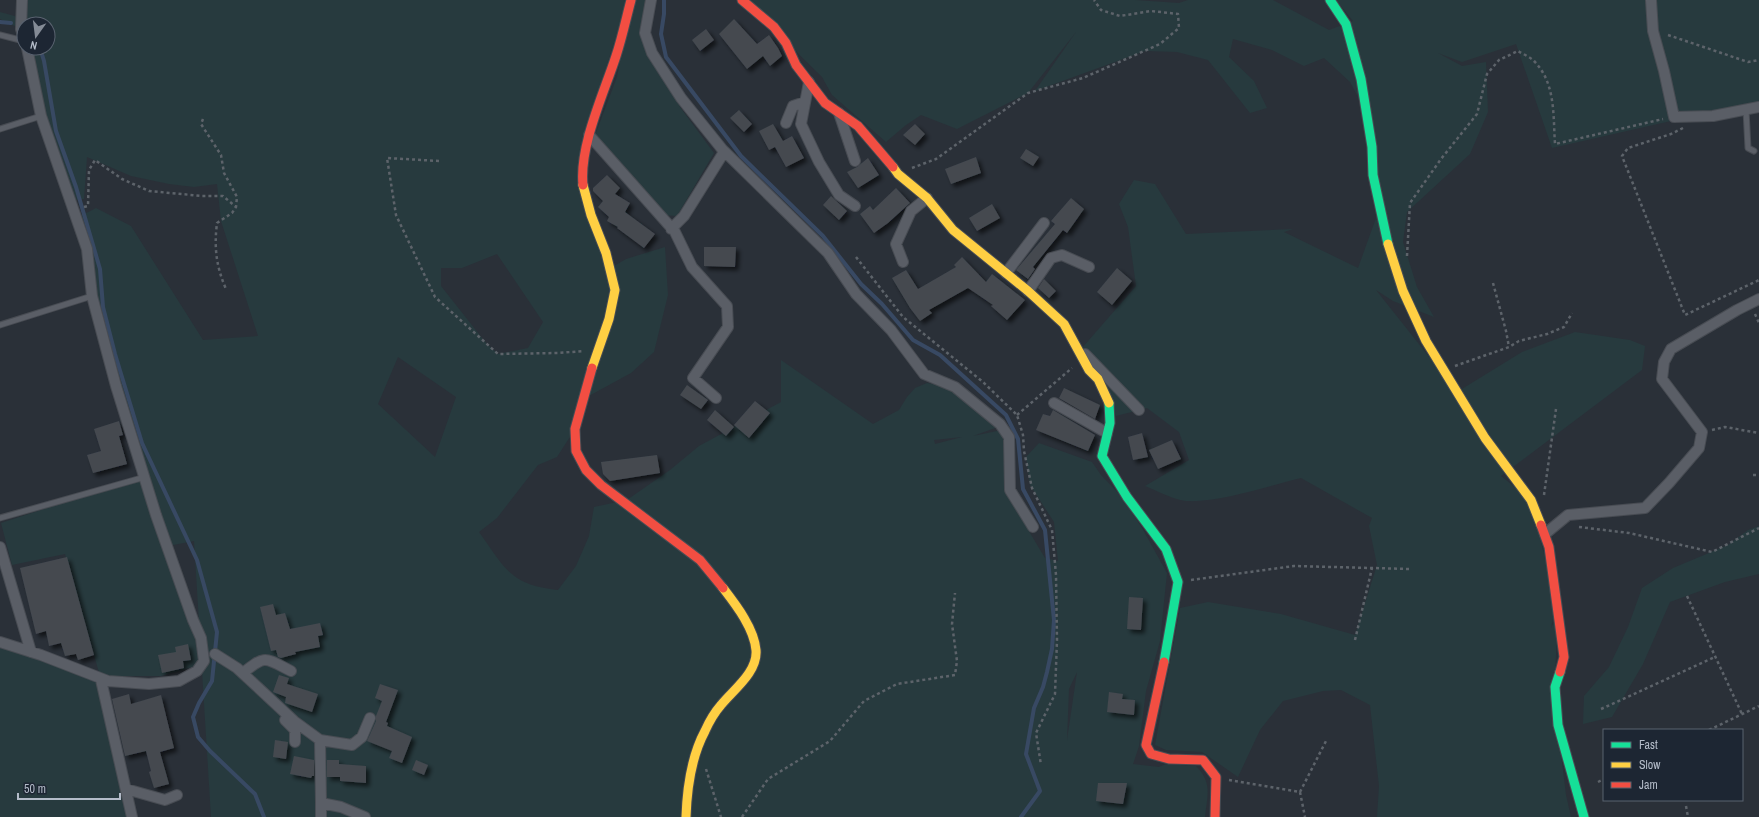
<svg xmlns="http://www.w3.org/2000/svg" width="1759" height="817" font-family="'Archivo Narrow',sans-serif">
  <defs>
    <filter id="shadow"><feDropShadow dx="3.5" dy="3.5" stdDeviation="2" flood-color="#0009"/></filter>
  </defs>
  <rect width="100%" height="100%" fill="#2a3038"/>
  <path fill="#273a3e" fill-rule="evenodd" d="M22 0H625L626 5 580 150 609 269 626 259 665 247 668 295 654 352 631 373 587 397 575 429 557 457 538 465 497 518 479 532C505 568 510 585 558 590L576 566 589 536 594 507 622 501 624 502 670 470 699 446 781 402V360L873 424 899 410 907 397 915 388 927 383 950 387 998 427 973 436 1002 430 1007 445 1005 491 1045 558 1058 561 1054 522 1030 485 1026 457 1039 443 1092 462 1101 475 1123 498 1142 528 1167 573 1160 641 1146 691 1139 746 1133 764 1159 767 1166 764 1196 766C1213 783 1207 796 1205 817H211L194 541 168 546 198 632 199 657 196 666 161 676H100L65 554 12 565 1 523 145 476 73 220 96 208 131 226 203 340 258 336 221 221 217 184 194 187 169 184 131 176 87 157 84 199 72 200 41 116 26 48H48V24H24L21 29 0 19V12L22 18ZM497 254 543 322 528 348 498 354 486 343 441 286V268H462ZM398 357 456 397 435 457 378 404ZM962 437 935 444 934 440ZM1077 672 1067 740V741L1069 689Z
    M631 0H650L641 35 647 55 662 79 674 87 680 107 714 153 677 216 662 215 594 138 617 77Z
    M744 0H1135L1179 3 1188 0H1273L1329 30 1353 21 1336 0H1759V101L1552 148 1516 44 1462 62 1438 53 1462 66 1486 62 1488 112 1470 154 1407 212 1403 242 1417 287 1434 317 1393 301 1376 290 1457 392 1522 352 1575 332 1630 340 1645 346 1642 370 1501 476 1531 500 1556 605 1551 628 1558 614 1554 696 1566 795 1571 817H1377L1379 786 1370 705 1341 690 1323 691 1283 701 1260 730 1238 777 1202 752 1166 750 1155 745 1180 608 1208 602 1281 614 1355 635 1377 565 1369 526 1372 518 1301 478C1269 486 1218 503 1186 501 1175 500 1157 491 1145 486L1189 460 1179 432 1147 408 1116 416 1082 348 1136 286 1128 227 1119 204 1134 180 1155 184 1186 234 1293 229 1284 232 1358 268 1380 207 1367 114 1350 82 1324 58 1304 66 1272 50 1233 39 1229 57 1254 81 1267 108 1250 113 1208 60 1177 52 1145 51 1035 91 1076 32 1028 93 957 129 921 115 906 125 886 142 832 95 822 77Z
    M1759 526V574L1725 582 1670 602 1643 664 1612 717 1583 724 1584 696 1609 667 1628 627 1642 588 1673 568 1728 545 1748 530Z
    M0 643 101 680 133 817H0Z"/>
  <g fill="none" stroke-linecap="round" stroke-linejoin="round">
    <path stroke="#384963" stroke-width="4" d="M664 0V14L661 34 666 57 741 156 823 236 861 284 882 304 913 340 940 355 1006 415 1018 439 1023 489 1045 530 1054 620 1052 649 1047 672 1043 687 1034 708 1026 754 1040 791 1021 817
      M31 21 32 24
      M0 22 11 23
      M40 48 44 61 56 131 76 187 100 269 103 307 115 354 142 443 197 560 217 632 212 681 199 703 193 717 198 737 210 751 255 794 264 817"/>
  </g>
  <path fill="#444950" filter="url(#shadow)" d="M734 19 757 44 769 35 778 48 782 56 770 66 763 56 747 69 719 34Z
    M706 29 714 40 700 51 692 40Z
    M739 110 752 124 744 132 730 118Z
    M773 124 783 141 792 136 804 158 786 167 775 147 769 150 759 131Z
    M915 124 925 134 915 145 903 135Z
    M1026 149 1039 157 1033 166 1020 158Z
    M976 157 981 173 951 184 945 169Z
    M868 158 879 175 858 188 847 172 857 167Z
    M607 175 620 188 615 194 630 203 625 212 655 234 644 248 617 228 618 227 607 221 609 217 598 207 603 201 593 191V188Z
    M896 188 910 203 888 223 874 233 860 214 870 206 873 210Z
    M831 196 847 211 839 220 823 205Z
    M1071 198 1084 209 1067 233 1063 230 1033 267 1035 269 1028 279 1016 270 1055 224 1051 221Z
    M992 204 1000 218 977 231 969 218Z
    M704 247H736L735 267 704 266Z
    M962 257 986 282 992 274 1025 300 1007 320 991 306 993 305 968 288 929 310 932 313 920 321 910 308 892 278 906 270 918 289 956 267 954 265Z
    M1117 268 1132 281 1112 305 1097 292Z
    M1044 279 1056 291 1049 298 1038 288Z
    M687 385 708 400 701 409 680 395Z
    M1064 388 1100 405 1095 419 1059 398Z
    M755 401 770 413 749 438 734 425Z
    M715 410 734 427 726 436 707 420Z
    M1053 410 1095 435 1088 451 1036 430 1043 414 1050 416Z
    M119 421 123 435 119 436 127 464 93 473 87 455 101 451 94 429Z
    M1142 433 1148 457 1133 460 1128 437Z
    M1172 440 1181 459 1158 469 1149 450Z
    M657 455 660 473 610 481 603 474 601 462Z
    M67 557 94 655 78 660 76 654 65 656 61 643 49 646 46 631 36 634 20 568Z
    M1129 597 1143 598 1141 630 1127 629Z
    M273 604 276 615 285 613 290 629 320 623 323 635 318 636 320 647 295 652 296 654 281 658 278 657 276 650 271 651 260 607Z
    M188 644 191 660 183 661 184 668 162 673 158 655 176 652 175 647Z
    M279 675 289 678 287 684 318 694 312 712 285 703 286 697 273 692Z
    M380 684 398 690 386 722 388 723 387 726 412 737 402 763 389 758 392 751 367 741 376 721V716L382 701 375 698Z
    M1109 692 1123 694 1122 699 1135 700 1134 715 1107 712Z
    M129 694 131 704 161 695 174 748 160 752 169 784 154 788 149 772 151 771 146 751 125 756 112 699Z
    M275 740 288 742 286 759 273 757Z
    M294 756 314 760V776H312L311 778 290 774Z
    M327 760H339V764L366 766V783L340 781V777H327Z
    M416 760 428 765 424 775 412 770Z
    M1098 783H1127L1123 804 1096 801Z"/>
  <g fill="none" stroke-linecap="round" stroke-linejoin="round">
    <g stroke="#484c53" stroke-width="7">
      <path id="lane" d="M0 35 24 41
        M1746 110 1748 148 1754 151
        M0 129 41 116
        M0 325 92 296
        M0 518 145 477"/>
    </g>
    <g stroke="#484c53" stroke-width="12">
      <path id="street" d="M22 0 21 29 24 38
        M651 0 645 33 652 53 681 98 722 149 828 253 856 294 891 330 924 374 955 387 1000 424 1009 437 1010 490 1033 527
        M1651 0 1653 31 1664 71 1674 117 1713 116 1759 107
        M809 82 801 124 819 162 839 195 855 206
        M839 113 855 161
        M786 123 793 106 805 102
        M589 135 675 232 692 267 727 306 728 327 693 378 716 398
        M671 229 684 216 724 152
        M903 262 896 244 911 211 927 198
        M1006 273 1044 223
        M1028 291 1051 258 1062 255 1089 267
        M1085 354 1139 410
        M1054 403 1107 433
        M1545 534 1568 515 1645 508 1669 483 1699 448 1702 432 1662 379 1664 362 1671 349 1737 310 1759 299
        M0 547 31 652
        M0 642 41 655 108 681 149 684 179 681 197 671 204 661 201 638 193 620 156 515 116 386 92 296 87 249 41 116 27 48
        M215 654 237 668 294 721 320 740 321 803 341 807 365 817
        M243 673C266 654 265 658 291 671
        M101 680 132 817
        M285 720 295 730V742
        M320 740 352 745 362 737 370 718
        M126 789 165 800 177 795
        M321 817V803"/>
    </g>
    <g stroke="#484c53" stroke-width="11">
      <path id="fast" d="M1330 0 1346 24 1361 79 1372 147 1373 175 1388 244
        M1109 403 1110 423 1102 456 1127 497 1166 549 1178 582 1164 662
        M1560 672 1555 687 1558 725 1584 817"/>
    </g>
    <g stroke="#484c53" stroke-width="11">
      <path id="slow" d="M893 167 898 174 927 198 953 230 1028 291 1064 324 1089 370 1098 379 1109 403
        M583 185 591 215 606 253 615 290 609 319 592 368
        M1388 244 1403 291 1426 341 1485 438 1531 500 1541 525
        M686 817C687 788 691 757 705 731 709 722 714 713 721 705 733 690 758 672 756 650 754 628 736 605 723 588"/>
    </g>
    <g stroke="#484c53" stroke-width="11">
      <path id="jam" d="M742 0 774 27 786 43 796 65 825 103 858 126 893 167
        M583 185C579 146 604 93 616 56 622 38 626 19 631 0
        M592 368 575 429 576 451 586 470 601 485 700 560 723 588
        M1541 525 1549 547 1564 657 1560 672
        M1164 662 1146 745 1151 754 1169 759 1203 760 1216 777 1215 817"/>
    </g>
    <path stroke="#5d636a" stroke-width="2.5" stroke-dasharray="3 3" stroke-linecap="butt" d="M1668 35 1748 62 1759 60
      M203 119 201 124 221 155 224 173 237 197 236 207
      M1683 128 1671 134 1628 148 1622 156 1685 315 1759 280
      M439 161 387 158 396 215 435 297 498 354 558 353 584 351
      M912 168 936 159 1028 93 1083 78 1133 56 1160 44 1179 28 1178 14 1151 11 1120 16 1101 10 1094 0
      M84 207 88 206 89 170 95 160 122 179 149 191 202 196H223L236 207 232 213 217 223C214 247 216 266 226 289
      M1407 256 1410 203 1441 159 1477 114 1487 74 1499 60 1518 51C1523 54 1530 57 1534 61 1556 83 1553 116 1555 144L1663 119
      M856 257 903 317 983 382 1017 415 1023 435 1024 451 1032 488 1052 530 1056 575 1057 640 1055 694 1036 733 1041 765
      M1493 283 1506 331 1509 347
      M1755 314 1759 323
      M1455 366 1509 347 1519 341 1547 334 1564 327 1572 313
      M1017 415 1072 368
      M1712 430 1725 427 1759 433
      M1753 475H1759
      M1544 495 1556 409
      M1579 527 1629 533 1712 552 1759 528
      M1191 580 1294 566 1410 569
      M1687 596 1742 714
      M1355 640 1372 568
      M1601 709 1715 657
      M1709 730 1759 706
      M706 769 721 817
      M1229 780 1300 792 1305 817
      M1598 782 1604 779
      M1300 792 1326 741
      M1686 806 1688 817
      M742 817 768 779 830 741 864 701 897 684 955 675 957 661 952 624 955 593"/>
    <use href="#lane" stroke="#5a5e66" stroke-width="5"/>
    <use href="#street" stroke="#5a5e66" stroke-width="10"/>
    <use href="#fast" stroke="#16e098" stroke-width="9"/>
    <use href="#slow" stroke="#ffcf43" stroke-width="9"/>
    <use href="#jam" stroke="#f24e42" stroke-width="9"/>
  </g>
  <rect x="1603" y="729" width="140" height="72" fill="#1d2633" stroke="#59626f"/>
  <rect x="1611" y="742" width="20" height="6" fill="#16e098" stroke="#59626f"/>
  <text x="1639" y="749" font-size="12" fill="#b4bcc9">Fast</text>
  <rect x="1611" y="762" width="20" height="6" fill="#ffcf43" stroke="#59626f"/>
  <text x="1639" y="769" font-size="12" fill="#b4bcc9">Slow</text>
  <rect x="1611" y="782" width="20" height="6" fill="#f24e42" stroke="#59626f"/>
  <text x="1639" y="789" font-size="12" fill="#b4bcc9">Jam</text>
  <g transform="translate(36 36) rotate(194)"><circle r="19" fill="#1d2633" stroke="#59626f"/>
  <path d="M0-3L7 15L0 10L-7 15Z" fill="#848b96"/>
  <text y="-6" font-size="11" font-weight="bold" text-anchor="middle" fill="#b4bcc9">N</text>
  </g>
  <path d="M18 793v6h102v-6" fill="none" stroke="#b4bcc9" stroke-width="2"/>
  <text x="24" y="793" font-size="12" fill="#b4bcc9" stroke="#1d2633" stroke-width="3" paint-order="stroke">50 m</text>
</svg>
